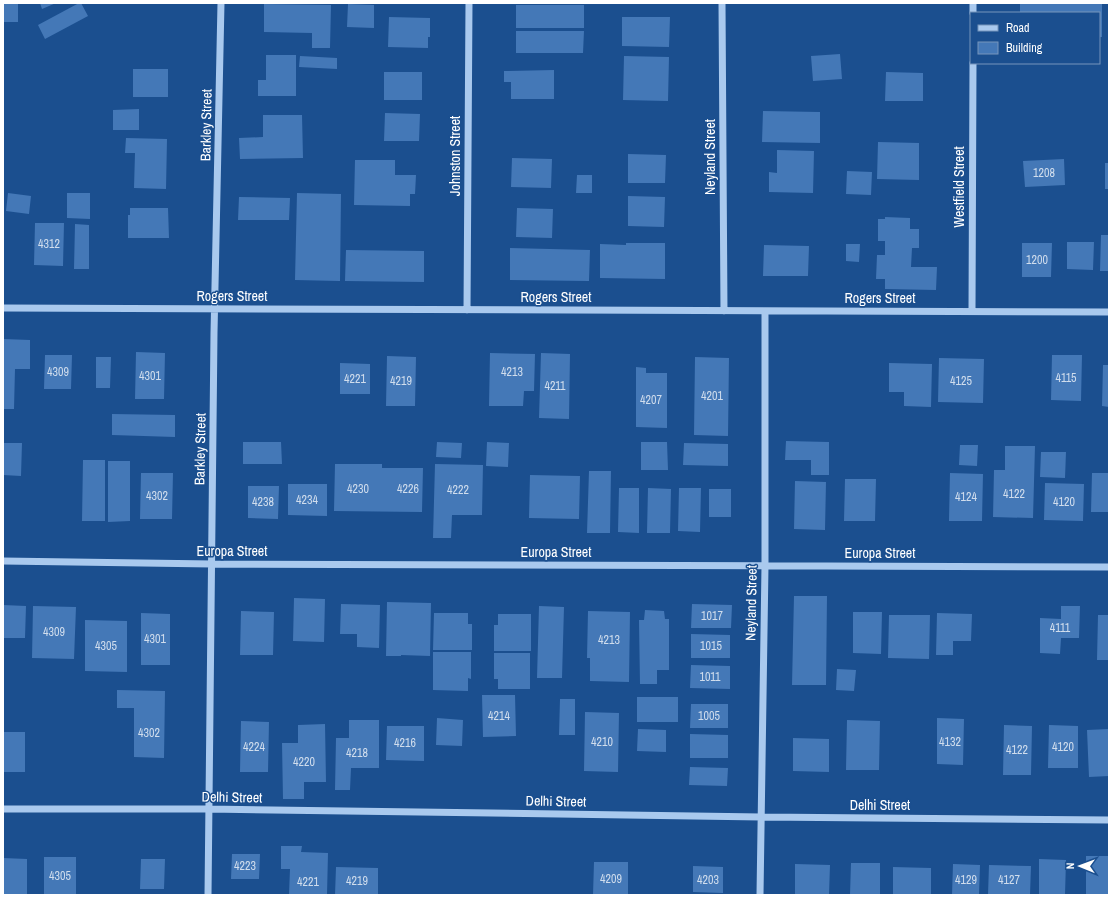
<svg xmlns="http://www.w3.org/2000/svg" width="1112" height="898" font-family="'Archivo Narrow',sans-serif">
  <rect width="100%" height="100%" fill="#1b4f8f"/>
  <path fill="#4478b7" d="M3 3H18V22H3Z
    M40 3H56L42 9Z
    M79 3H81L88 16 45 39 38 25Z
    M1020 3H1102V37H1099V13H1020Z
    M264 4 331 5 330 48H312V33L264 32Z
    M348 4 374 5V28L347 27Z
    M516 5H584V28H516Z
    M389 17 430 18V37H428V48L388 47Z
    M622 17H670L669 47 622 46Z
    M516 31H584L583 53H516Z
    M840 54 842 79 813 81 811 56Z
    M266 55H296V96H258V80H266Z
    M300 56 337 58V69L299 67Z
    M624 56 669 57 668 101 623 100Z
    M133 69H168V97H133Z
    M554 70V99H511V82H504V71Z
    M384 72H422V100H384Z
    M886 72 923 73V101H885Z
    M139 109V130H113V110Z
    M763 111 820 112V143L762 142Z
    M385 113 420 114 419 141H384Z
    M263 115H302L303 158 240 159 239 138 263 137Z
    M126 138 167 139 166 189 134 188 135 153H125Z
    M878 142 919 143V180L877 179Z
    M777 150 814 151 813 193 769 192V172L777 173Z
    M628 154 666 155 665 183H628Z
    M512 158 552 159 551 188 511 187Z
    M1064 159 1065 185 1025 187 1023 161Z
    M355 160H395V175H416L415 194H410V206L354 205Z
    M1105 163H1109V189H1105Z
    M847 171 872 172 871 195 846 194Z
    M577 175H592V193H576Z
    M8 193 31 196 29 214 6 211Z
    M67 193H90V219L67 218Z
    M297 193 341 194 340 281 295 280Z
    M628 196 665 197 664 227 628 226Z
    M239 197 290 198 289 220H238Z
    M130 208H168L169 238H128V215H130Z
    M517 208 553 209 552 238 516 237Z
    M885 217 910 218V229H919V248H912L911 267H937L936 290 885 289V279H876L877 255H885V241H878V219H885Z
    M35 223H64L63 266 34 265Z
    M75 224 89 225V269H74Z
    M1101 235H1109V271H1100Z
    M1067 242H1094L1093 270 1067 269Z
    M626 243H665V279L600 278V244L626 245Z
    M1022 243H1052L1051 277H1022Z
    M846 244H860L859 262 846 261Z
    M764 245 809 246 808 276H763Z
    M510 248 590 250 589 281 510 280Z
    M346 250 424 251V282L345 281Z
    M3 339 30 340V369H15L14 409H3Z
    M136 352 165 353 164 399H135Z
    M490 353 535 354 534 391H524L523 406H489Z
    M541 353 570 354 569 419 539 418Z
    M45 355H72L71 389H44Z
    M1052 355H1082L1081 401 1051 400Z
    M387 356 416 357 415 406H386Z
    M96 357H111L110 388H96Z
    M695 357 729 358 728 436 694 435Z
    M939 358 984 359 983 403 938 402Z
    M340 363 370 364V394H340Z
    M889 363 932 364 931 407 904 406V392H889Z
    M1103 365H1109V407L1102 406Z
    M636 367 646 368V373H667V428L636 427Z
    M112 414 175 415V437L112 435Z
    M786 441 829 442V475H811V460H785Z
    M243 442H281L282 464H243Z
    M437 442 462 443 461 458 436 457Z
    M487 442 509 443 508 467 486 466Z
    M641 442H667L668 470H641Z
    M3 443H22L21 476 3 475Z
    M684 443 728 444V466L683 465Z
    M960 445H978L977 466 959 465Z
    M1005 446H1035L1033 518 993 517 994 470H1005Z
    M1041 452H1066L1065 478 1040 477Z
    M83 460H105V521H82Z
    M108 461H130V521L108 522Z
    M335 464H382V468H423L422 512 334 511Z
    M435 464 483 465 482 515H452L451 538H433Z
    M589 471H611L610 533H587Z
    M141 473H173L172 519H140Z
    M950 473 983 474 982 521H949Z
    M1092 473H1109V512H1091Z
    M530 475 580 476 579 519 529 518Z
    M845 479H876L875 521H844Z
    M795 481 826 482 825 530 794 529Z
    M1045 483 1084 484 1083 521 1044 520Z
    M288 484H327V516L288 515Z
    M248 486H279L278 519 248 518Z
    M619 488H639V533L618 532Z
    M648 488 671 489 670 533H647Z
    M679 488H701L700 532 678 531Z
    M709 489H731V517H709Z
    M794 596H827L826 685H792Z
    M294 598 325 599 324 642 293 641Z
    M387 602 431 603 430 656 401 655V656H386Z
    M341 604 380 605 379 648 357 647V634H340Z
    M692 604 732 605 731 628H691Z
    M3 605 26 606 25 638H3Z
    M33 606 76 607 74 659 32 658Z
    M539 606 564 607 562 678H537Z
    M1061 606H1080L1079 638H1061L1060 654 1040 653V618L1061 619Z
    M645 610 664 611 665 619H669V670H657V684H640L639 620H644Z
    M241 611 274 612 273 655H240Z
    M588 611 630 612 629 682 590 681V658H587Z
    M853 612H882L881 654 853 653Z
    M141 613 170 614V665H141Z
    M434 613H468V624H472V650H433Z
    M937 613 972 614 971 641H953V655H936Z
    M498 614H531V651H494V625H498Z
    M889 615H930L929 659 888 658Z
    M1098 615H1109V660H1097Z
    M85 620 127 621V672L85 671Z
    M691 634 730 635V658H691Z
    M433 652H471V679L468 678V691L433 690Z
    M494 653H530V689H498V679H494Z
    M691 665 730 666V689L690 688Z
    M837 669 856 670 854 691 836 690Z
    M117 690 165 691 164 758 134 757V708H117Z
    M482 695H515L516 736 483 737Z
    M637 697H678V722H637Z
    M560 699H575V735H559Z
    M691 704H728V728H690Z
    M585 712 619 713 618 772 584 771Z
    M437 718 463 720 462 746 436 745Z
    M937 718 964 719 963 765 937 764Z
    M349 720H379V768H351L350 790H335L336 738H349Z
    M847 720 880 721 879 770H846Z
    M241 721 269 722 268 772H240Z
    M325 724 326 782H304V799H283L282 743H298V725Z
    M1004 725 1032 726 1031 775H1003Z
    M1049 725 1078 726V768H1048Z
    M387 726H424V761L386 760Z
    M638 729 666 730V752L637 751Z
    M1109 729V776L1089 777 1087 730Z
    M3 732H25V772H3Z
    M690 734 728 735V758H690Z
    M793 738 829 739V772L793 771Z
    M690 767 728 768 727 786 689 785Z
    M281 846H302L301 852 328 853 327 895H289L290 869H281Z
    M232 854H260L259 879H231Z
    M1086 856H1109V895H1086Z
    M44 857H76V895H44Z
    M3 858 27 859V895H3Z
    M141 859H165L164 889H140Z
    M1039 859 1066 860 1065 895H1039Z
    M594 862H628V895H593Z
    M851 863H880V895H850Z
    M795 864 830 865 829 895H795Z
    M953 864 980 865 979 895H952Z
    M989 865 1031 866 1030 895H988Z
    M693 866 723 867V893L693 892Z
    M336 867 378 868V895H335Z
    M893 867 931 868V895H893Z"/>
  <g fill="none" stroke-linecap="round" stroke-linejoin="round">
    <path stroke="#a9c9ee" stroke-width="7" d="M722 3 724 311
      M973 13V3
      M3 308 1109 312
      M467 310 469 3
      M972 311 973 63
      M3 561 212 564 1109 567
      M3 809H209L761 817 1109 820
      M208 895 214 333 221 3
      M760 895 765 566V311"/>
  </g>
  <g text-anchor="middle" stroke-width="3" stroke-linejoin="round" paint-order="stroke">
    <g font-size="12" fill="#d0dded">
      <text x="1044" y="177">1208</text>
      <text x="49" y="248">4312</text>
      <text x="1037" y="264">1200</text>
      <text x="58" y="376">4309</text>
      <text x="512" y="376">4213</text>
      <text x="150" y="380">4301</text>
      <text x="1066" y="382">4115</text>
      <text x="355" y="383">4221</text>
      <text x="401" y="385">4219</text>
      <text x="961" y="385">4125</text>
      <text x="555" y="390">4211</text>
      <text x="712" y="400">4201</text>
      <text x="651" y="404">4207</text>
      <text x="358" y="493">4230</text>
      <text x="408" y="493">4226</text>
      <text x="458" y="494">4222</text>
      <text x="1014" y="498">4122</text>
      <text x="157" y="500">4302</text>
      <text x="966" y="501">4124</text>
      <text x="307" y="504">4234</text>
      <text x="263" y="506">4238</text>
      <text x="1064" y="506">4120</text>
      <text x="712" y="620">1017</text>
      <text x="1060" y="632">4111</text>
      <text x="54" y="636">4309</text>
      <text x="155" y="643">4301</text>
      <text x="609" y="644">4213</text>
      <text x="106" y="650">4305</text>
      <text x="711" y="650">1015</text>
      <text x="710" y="681">1011</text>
      <text x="499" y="720">4214</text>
      <text x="709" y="720">1005</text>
      <text x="149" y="737">4302</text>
      <text x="602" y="746">4210</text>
      <text x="950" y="746">4132</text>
      <text x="405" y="747">4216</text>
      <text x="254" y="751">4224</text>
      <text x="1063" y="751">4120</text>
      <text x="1017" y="754">4122</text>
      <text x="357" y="757">4218</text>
      <text x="304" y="766">4220</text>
      <text x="245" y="870">4223</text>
      <text x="60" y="880">4305</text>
      <text x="611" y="883">4209</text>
      <text x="708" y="884">4203</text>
      <text x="966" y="884">4129</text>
      <text x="1009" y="884">4127</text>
      <text x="357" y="885">4219</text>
      <text x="308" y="886">4221</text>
    </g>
    <g font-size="14" fill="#fff" stroke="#1b4f8f">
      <text transform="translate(206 125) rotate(-89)" y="5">Barkley Street</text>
      <text transform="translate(455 156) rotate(-90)" y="5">Johnston Street</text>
      <text transform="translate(710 157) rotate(-90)" y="5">Neyland Street</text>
      <text transform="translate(959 187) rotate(-90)" y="5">Westfield Street</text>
      <text x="232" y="301">Rogers Street</text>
      <text x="556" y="302">Rogers Street</text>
      <text x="880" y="303">Rogers Street</text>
      <text transform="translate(200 449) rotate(-89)" y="5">Barkley Street</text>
      <text x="232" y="556">Europa Street</text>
      <text x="556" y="557">Europa Street</text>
      <text x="880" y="558">Europa Street</text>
      <text transform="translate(751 603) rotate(-89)" y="5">Neyland Street</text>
      <text transform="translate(232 797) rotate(1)" y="5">Delhi Street</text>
      <text transform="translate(556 801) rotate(1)" y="5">Delhi Street</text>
      <text x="880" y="810">Delhi Street</text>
    </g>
  </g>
  <rect width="1112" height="898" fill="none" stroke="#ffffff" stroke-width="8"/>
  <rect x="970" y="12" width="130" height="52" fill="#1b4f8f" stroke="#7695bc"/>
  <rect x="978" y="25" width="20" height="6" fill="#a9c9ee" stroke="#7695bc"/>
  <text x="1006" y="32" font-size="12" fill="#ffffff">Road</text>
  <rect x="978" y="42" width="20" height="12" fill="#4478b7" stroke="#7695bc"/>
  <text x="1006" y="52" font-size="12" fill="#ffffff">Building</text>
  <g transform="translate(1080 866) rotate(271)" stroke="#1b4f8f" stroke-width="3" paint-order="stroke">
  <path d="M0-3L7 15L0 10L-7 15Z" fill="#ffffff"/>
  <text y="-6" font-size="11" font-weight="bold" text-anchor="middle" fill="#ffffff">N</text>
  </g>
</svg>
